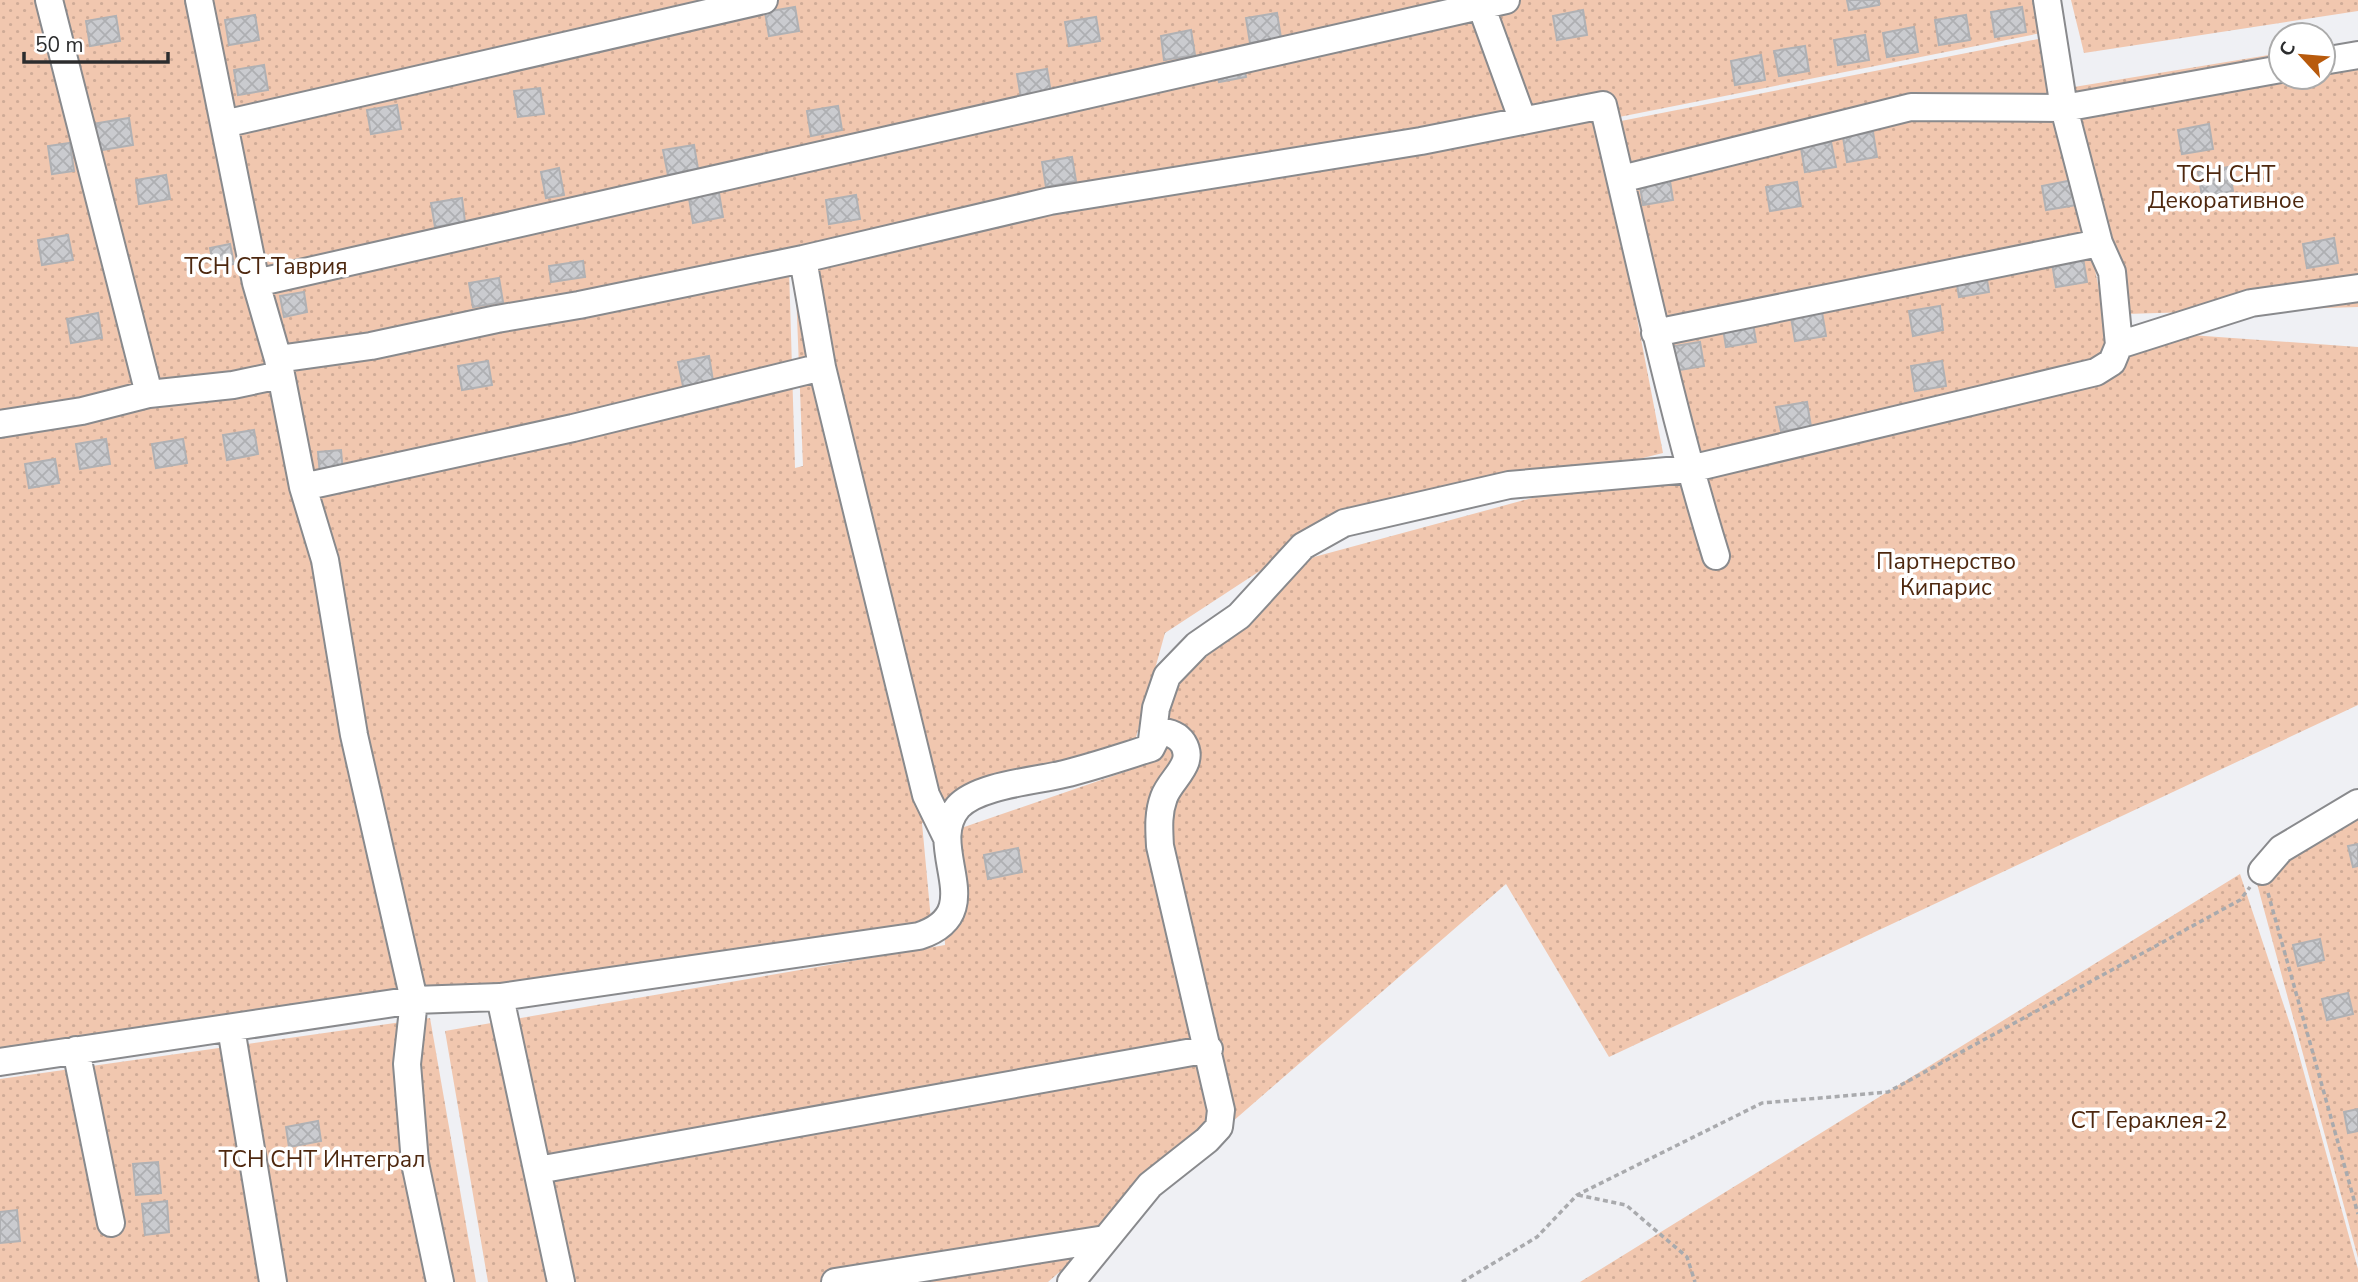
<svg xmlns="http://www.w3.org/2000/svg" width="2358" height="1282" font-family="'Nunito Sans',sans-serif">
  <defs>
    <pattern id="garden-dots" width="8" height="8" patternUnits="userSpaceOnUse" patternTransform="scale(1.75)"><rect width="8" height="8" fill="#f1c7af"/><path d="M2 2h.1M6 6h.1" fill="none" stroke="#cfab97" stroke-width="1.8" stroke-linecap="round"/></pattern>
    <pattern id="building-cross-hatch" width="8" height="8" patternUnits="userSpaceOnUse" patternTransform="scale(1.75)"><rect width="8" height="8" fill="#cacbcf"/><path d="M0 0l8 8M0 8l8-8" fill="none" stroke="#aeafb2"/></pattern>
  </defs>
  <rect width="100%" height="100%" fill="#eff0f4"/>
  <path fill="url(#garden-dots)" fill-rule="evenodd" d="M0 0H2040L2046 32 1599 121 1663 453 1304 542 1165 633 1133 748 922 823 932 931 0 1072ZM795 267 803 466 795 468 789 268Z
    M2071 0H2358V11L2084 53Z
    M2048 37 2107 329 2358 347V705L1609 1057 1506 884 1048 1282H488L445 1031 945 945 941 835 1133 769 1177 648 1314 557 1676 459 1621 121Z
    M2358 41V307L2126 314 2074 87 2281 53V77H2323V46Z
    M2358 804V1258L2252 865Z
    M2240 874 2293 1033 2358 1269V1282H1580Z
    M430 1018 476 1282H0V1079Z"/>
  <path fill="url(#building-cross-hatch)" stroke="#b0b1b4" stroke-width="2" d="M1847 0H1879V5L1849 10Z
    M795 7 799 31 769 36 765 12Z
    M2022 7 2026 32 1995 37 1991 12Z
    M1583 10 1587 35 1557 40 1553 16Z
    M1277 13 1281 38 1250 43 1246 18Z
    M255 15 259 40 229 45 225 20Z
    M1966 15 1970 40 1939 45 1935 20Z
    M116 16 120 41 90 46 86 21Z
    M1096 17 1100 41 1069 46 1065 22Z
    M1914 27 1918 52 1887 57 1883 33Z
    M1191 30 1195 55 1164 60 1161 36Z
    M1865 35 1869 60 1838 65 1834 40Z
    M1805 46 1809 71 1779 76 1774 51Z
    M1761 55 1765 80 1735 85 1731 61Z
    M1243 61 1246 77 1219 82 1215 66Z
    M264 65 268 90 238 95 234 70Z
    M1047 69 1051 93 1021 98 1017 74Z
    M540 88 544 114 518 117 514 91Z
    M397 105 401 129 371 134 367 110Z
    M838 106 842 130 811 136 807 111Z
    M129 118 133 145 96 151 92 124Z
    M2209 124 2213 149 2182 154 2178 130Z
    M1873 132 1877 157 1847 162 1843 137Z
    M1831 142 1836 167 1805 172 1801 148Z
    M70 143 74 171 52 174 48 146Z
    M694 145 698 169 668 175 663 150Z
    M1072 157 1076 181 1046 187 1042 162Z
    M2229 167 2233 191 2202 197 2198 172Z
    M559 168 564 195 546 198 541 172Z
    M166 175 170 199 139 204 136 180Z
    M1669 175 1673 200 1643 205 1639 180Z
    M2073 180 2077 205 2046 210 2042 186Z
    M1797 182 1801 206 1770 211 1766 187Z
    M719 193 723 217 693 223 689 198Z
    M856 195 860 219 829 224 826 200Z
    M462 198 465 222 435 227 431 203Z
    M68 235 73 260 42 265 38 240Z
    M2334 238 2338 263 2307 268 2303 244Z
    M230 244 234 264 214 268 210 248Z
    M2083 258 2087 282 2056 287 2052 263Z
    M583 261 585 277 551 282 549 266Z
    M1985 268 1989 292 1959 297 1955 273Z
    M499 278 503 302 473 307 469 283Z
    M304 292 307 312 284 317 280 296Z
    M1940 306 1943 330 1913 336 1909 311Z
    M1822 312 1826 336 1795 341 1791 317Z
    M98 313 102 338 71 343 67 319Z
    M1752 317 1756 342 1726 347 1722 322Z
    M1700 342 1704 366 1673 371 1669 347Z
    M709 356 713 381 683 386 678 362Z
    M488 361 492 385 462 390 458 366Z
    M1942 361 1946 386 1915 391 1911 366Z
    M1807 402 1811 427 1781 431 1776 407Z
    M254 430 258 454 227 460 223 435Z
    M106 439 110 464 80 469 76 444Z
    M183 439 187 463 156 468 152 444Z
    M341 450 343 473 320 475 318 452Z
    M55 459 59 483 29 488 25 464Z
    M2358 844V866L2353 867 2348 846Z
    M1018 848 1022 872 988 879 984 855Z
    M2320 939 2324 960 2298 966 2293 945Z
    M2348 993 2353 1014 2327 1020 2322 999Z
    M2358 1109V1131L2348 1133 2344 1112Z
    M318 1121 321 1141 289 1147 286 1127Z
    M158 1162 161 1193 136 1195 133 1164Z
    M167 1201 169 1232 145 1235 142 1204Z
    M17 1210 20 1241 0 1243V1212Z"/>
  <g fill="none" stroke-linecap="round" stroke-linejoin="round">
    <g stroke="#898a8d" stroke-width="30">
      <path id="minor" d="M49 0 149 394
        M199 0 256 283 278 359 303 487 325 560 354 735 414 1000 407 1064 415 1163 440 1282
        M1479 0 1523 121
        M2323 61 2358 55
        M224 124 764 0
        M1621 179 1911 107 2064 108 2281 69
        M803 259 822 367 926 795 947 838
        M256 283 1506 0
        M1655 333 2099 243
        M2119 345 2251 303 2358 288
        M278 359 371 346 497 319 579 305 803 259 1050 201 1421 141 1603 105C1639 256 1670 407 1716 556
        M0 424 82 411 149 394 233 385 280 375
        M303 487 573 428 822 367
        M1151 748 1156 708 1167 676 1197 645 1239 616 1303 546 1344 523 1509 485 1690 469 2096 372 2112 362 2119 345 2112 272 2099 243 2064 108 2047 0
        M2262 871 2281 849 2358 803
        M500 997 561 1282
        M231 1028 273 1282
        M76 1050 111 1223
        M0 1062 414 1000 500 997 919 936C992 912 923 848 958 807 978 785 1036 781 1064 774 1093 767 1122 757 1151 748L1159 732C1168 732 1177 734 1183 743 1196 764 1171 778 1164 797 1158 813 1159 828 1160 846L1221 1110 1219 1127 1207 1140 1150 1185 1071 1282
        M538 1170 1209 1049
        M835 1282 1105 1239"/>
    </g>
    <path stroke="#a9aaad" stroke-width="3.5" stroke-dasharray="5 3.5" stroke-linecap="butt" d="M2268 893 2358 1214
      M1578 1195 1626 1205 1687 1257 1695 1282
      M1462 1282 1537 1237 1577 1195 1762 1103 1888 1092 2240 900 2250 887"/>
    <use href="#minor" stroke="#fff" stroke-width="26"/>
  </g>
  <g text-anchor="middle" stroke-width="7" stroke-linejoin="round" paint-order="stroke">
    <g font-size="23" fill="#4e280f" stroke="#fff">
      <text x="2226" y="182">ТСН СНТ<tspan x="2226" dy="26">Декоративное</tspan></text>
      <text x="266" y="274">ТСН СТ Таврия</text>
      <text x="1946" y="569">Партнерство<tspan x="1946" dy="26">Кипарис</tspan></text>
      <text x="2149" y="1128">СТ Гераклея-2</text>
      <text x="322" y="1167">ТСН СНТ Интеграл</text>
    </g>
  </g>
  <g transform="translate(2302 56) rotate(296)"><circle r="33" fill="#ffffff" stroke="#ababab" stroke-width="2"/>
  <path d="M0-5L12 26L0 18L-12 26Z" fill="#b85a0c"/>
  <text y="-10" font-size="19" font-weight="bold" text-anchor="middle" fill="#2c2d2e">С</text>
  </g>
  <path d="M24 52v10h144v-10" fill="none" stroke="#2c2d2e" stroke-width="3.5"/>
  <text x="35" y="52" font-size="21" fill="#2c2d2e" stroke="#ffffff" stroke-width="5" paint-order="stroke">50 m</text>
</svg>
